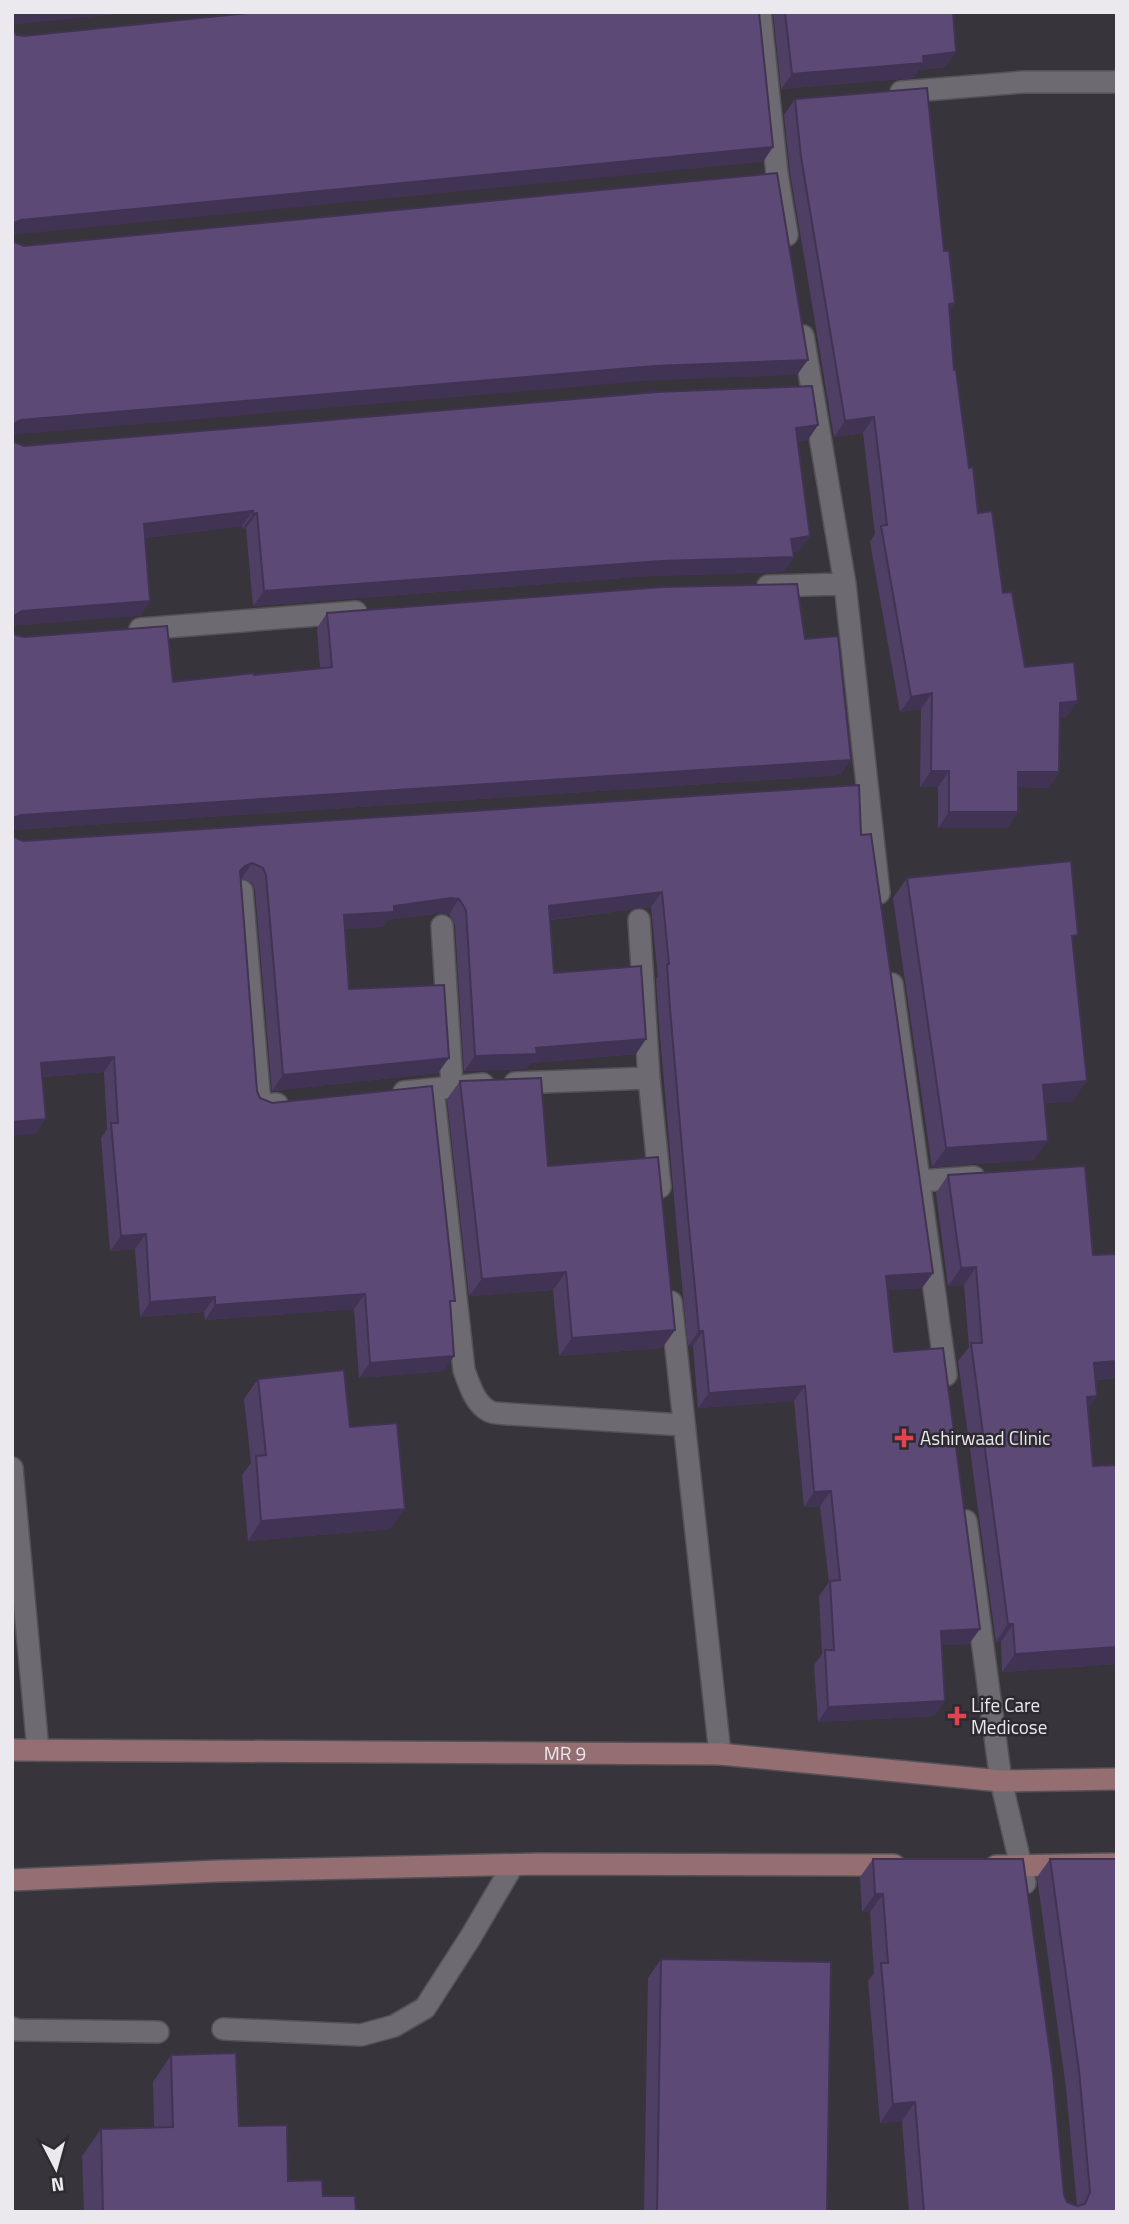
<svg xmlns="http://www.w3.org/2000/svg" width="1129" height="2224" font-family="'Titillium Web',sans-serif">
  <rect width="100%" height="100%" fill="#37343b"/>
  <g fill="none" stroke-linecap="round" stroke-linejoin="round">
    <g stroke="#545157" stroke-width="24">
      <path id="lane" d="M12 1468 38 1750
        M12 2028 17 2030 158 2032
        M223 2029 361 2035 394 2026 425 2008 470 1938 513 1865"/>
    </g>
    <g stroke="#545157" stroke-width="24">
      <path id="street" d="M760 12 777 174 787 235
        M901 92 1024 82H1117
        M803 336 845 584 879 893
        M768 586 845 584
        M140 629 356 612
        M242 891 260 1105 277 1104
        M639 920 649 1078 660 1187
        M442 926 452 1085
        M892 984 946 1375
        M515 1083 649 1078
        M433 1089 464 1370C469 1384 475 1404 489 1411 493 1414 502 1413 507 1414L682 1425
        M404 1092 483 1084
        M921 1181 974 1177
        M671 1302 720 1754
        M966 1521 1001 1781 1025 1883"/>
    </g>
    <g stroke="#545157" stroke-width="24">
      <g id="secondary">
        <path id="s1" d="M12 1750 720 1754 1001 1781 1117 1779"/>
        <path d="M996 1866 1117 1864"/>
        <path d="M12 1880 218 1871 538 1864 894 1865"/>
      </g>
    </g>
    <use href="#lane" stroke="#6e6a72" stroke-width="21"/>
    <use href="#street" stroke="#6e6a72" stroke-width="21"/>
    <use href="#secondary" stroke="#956e72" stroke-width="21"/>
  </g>
  <path fill="#503f65" d="M773 12H953L946 67 919 70 913 78 781 89Z
    M795 99 944 251 955 303 949 311 954 370 969 468 978 513 1025 667 1067 717H1060L1059 772 1049 788 1018 787V812L1007 828H938V787H920L921 709 900 712 870 542 875 534 863 433 834 437 790 172 784 115Z
    M808 440 798 442 810 536 799 551 793 552 794 557 783 572 650 576 253 606 246 528 242 529V526L145 538 150 601 140 616 24 446Z
    M327 613 805 639 851 760 840 775 12 830V629L16 635 173 682 254 675 320 669 317 628Z
    M861 835 933 1273 922 1288 888 1290 894 1352 969 1644 942 1645 945 1701 934 1716 818 1722 814 1665 822 1654 819 1596 829 1582 820 1506 804 1507 794 1401 698 1408 693 1346H688L677 1232 659 1024 656 979 658 977 651 907 550 920 554 973 636 1054 531 1063 526 1069 464 1071 455 925 449 914 441 913 388 920 383 927 345 929 349 989 438 1073 272 1091 255 890 252 883 241 878 257 1091 260 1098 450 1308 444 1371 359 1378 354 1309 205 1320 204 1312 140 1317 135 1249 110 1251 101 1138 107 1129 104 1072 42 1077 36 1134 23 841Z
    M907 878 1073 943V1101L1045 1103 1034 1160 932 1167 893 898Z
    M460 1081 548 1166 675 1330 662 1348 559 1356 553 1290 469 1296 447 1099Z
    M948 1175 1093 1255 1117 1254V1378L1095 1380 1097 1396 1088 1408 1093 1466 1117 1664 1002 1672 1001 1642H996L958 1361 969 1347 964 1285 948 1286 936 1193Z
    M258 1379 350 1427 391 1529 248 1541 242 1475 251 1463 244 1399Z
    M873 1859 1064 2195 1067 2202 1077 2206 1066 2088 1037 1877 1050 1859 1117 2212H909L902 2121 880 2123 868 1981 874 1973 870 1912H862L860 1877Z
    M661 1959 827 2212H644L648 1978Z
    M171 2055 239 2126 288 2181 356 2212H84L82 2156 101 2129 154 2127 153 2082Z"/>
  <path fill="#413353" d="M18 12H136L12 25V16Z
    M956 52 946 67 919 70 913 78 781 89 792 74 923 56Z
    M773 147 763 162 12 235V226L14 223 21 220Z
    M955 303 944 319 949 304Z
    M808 360 797 375 645 381 12 435V426L15 423 21 420 655 366Z
    M874 417 863 433 834 437 845 421Z
    M818 425 808 440 785 443 796 428Z
    M253 511 242 526 134 539 144 524Z
    M257 513 246 528 242 529 253 514Z
    M810 536 799 551 780 554 791 539Z
    M794 557 783 572 650 576 253 606 264 591 661 561Z
    M150 601 140 616 12 626V617L22 611Z
    M932 693 921 709 900 712 911 697Z
    M1078 701 1067 717 1049 719 1060 703Z
    M851 760 840 775 12 830V821L15 817 22 815Z
    M931 771H949L938 787H920Z
    M1018 772H1059L1049 788 1007 787Z
    M949 812H1018L1007 828H938Z
    M252 863 242 878 234 881 245 866Z
    M662 892 651 907 538 921 549 906Z
    M451 898 459 899 449 914 441 913 388 920 383 927 333 930 344 915 394 906Z
    M646 1039 636 1054 531 1063 526 1069 464 1071 475 1056 536 1048Z
    M114 1057 104 1072 30 1078 41 1063Z
    M449 1058 438 1073 272 1091 283 1075Z
    M1087 1081 1073 1101 1029 1104 1043 1085Z
    M46 1119 36 1134 12 1136V1122Z
    M1048 1141 1034 1160 932 1167 946 1148Z
    M146 1234 135 1249 110 1251 121 1236Z
    M976 1267 964 1285 948 1286 961 1268Z
    M566 1272 553 1290 469 1296 482 1279Z
    M933 1273 922 1288 876 1291 886 1276Z
    M365 1294 354 1309 205 1320 215 1305Z
    M215 1297 204 1312 140 1317 150 1302Z
    M675 1330 662 1348 559 1356 572 1338Z
    M699 1331H703L693 1346H688Z
    M454 1356 444 1371 359 1378 370 1363Z
    M1117 1361V1378L1081 1381 1094 1363Z
    M805 1386 794 1401 698 1408 709 1393Z
    M1097 1396 1084 1414 1087 1397Z
    M831 1491 820 1506 804 1507 814 1492Z
    M405 1509 391 1529 248 1541 261 1521Z
    M1008 1624H1013L1001 1642H996Z
    M980 1629 969 1644 930 1646 941 1631Z
    M1117 1647V1664L1002 1672 1015 1654Z
    M945 1701 934 1716 818 1722 828 1707Z
    M875 1894H883L870 1912H862Z
    M915 2102 902 2121 880 2123 893 2104Z"/>
  <path fill="#5d4976" stroke="#413353" stroke-width="2" d="M259 12H759L773 147 21 220 14 223 12 228V29L17 35 24 36Z
    M785 12H953L956 52 923 56 924 63 792 74Z
    M927 88 944 251H949L955 303 949 304 954 370H956L969 468 973 467 978 513 992 511 1003 593 1012 592 1025 667 1074 662 1078 701 1060 703 1059 772H1018V812H949V771H931L932 693 911 697 881 526 887 525 874 417 845 421 801 157 795 99Z
    M777 173 808 360 655 366 21 420 15 423 12 428V241L24 246Z
    M812 386 818 425 796 428 810 536 791 539 794 557 661 561 264 591 257 513 253 514V511L144 524 150 601 22 611 12 617V441L24 446 657 392Z
    M797 584 805 639 838 636 851 760 22 815 15 817 12 823V629L16 635 24 637 167 626 173 682 254 673V675L332 667 327 613 662 587Z
    M859 785 861 835 871 834 933 1273 886 1276 894 1352 943 1348 980 1629 941 1631 945 1701 828 1707 825 1650H834L830 1581 840 1580 831 1491 814 1492 805 1386 709 1393 703 1331H699L688 1217 670 1009 667 964H669L662 892 549 906 554 973 641 966 646 1039 536 1048 537 1054 475 1056 466 910 459 899 451 898 394 906V912L344 915 349 989 444 985 449 1058 283 1075 266 875 263 868 252 863 245 866 240 871 257 1091 260 1098 272 1103 432 1086 455 1301H450L454 1356 370 1363 365 1294 215 1305V1297L150 1302 146 1234 121 1236 111 1123H118L114 1057 41 1063 46 1119 12 1122V836L23 841Z
    M1071 861 1078 935 1072 936 1087 1081 1043 1085 1048 1141 946 1148 907 878Z
    M541 1078 548 1166 658 1157 675 1330 572 1338 566 1272 482 1279 460 1081Z
    M1085 1166 1093 1255 1117 1254V1361L1094 1363 1097 1396 1087 1397 1093 1466 1117 1465V1647L1015 1654 1013 1624H1008L971 1343H982L976 1267 961 1268 948 1175Z
    M344 1370 350 1427 397 1423 405 1509 261 1521 256 1456 266 1455 258 1379Z
    M873 1859H1023L1053 2073 1064 2195 1067 2202 1077 2206 1085 2204 1090 2192 1079 2070 1050 1859H1117V2212H924L915 2102 893 2104 881 1963H888L883 1894H875Z
    M661 1959 831 1962 827 2212H657Z
    M236 2053 239 2126 287 2125 288 2181 322 2180 323 2196H355L356 2212H103L101 2129 173 2127 171 2055Z"/>
  <g fill="#e0444e" stroke="#2d2a31" stroke-width="2.5">
    <path d="M900.5 1427.5h7v7h7v7h-7v7h-7v-7h-7v-7h7z"/>
    <path d="M953.5 1705.5h7v7h7v7h-7v7h-7v-7h-7v-7h7z"/>
  </g>
  <g text-anchor="middle" stroke-width="5" stroke-linejoin="round" paint-order="stroke">
    <g font-size="19" fill="#ebe9ee" stroke="#2d2a31" text-anchor="start">
      <text x="920" y="1445">Ashirwaad Clinic</text>
      <text x="971" y="1712">Life Care<tspan x="971" dy="22">Medicose</tspan></text>
    </g>
    <g font-size="19" fill="#ebe9ee" stroke="#2d2a31">
      <text dy="7" stroke="none"><textPath href="#s1" startOffset="553">MR 9</textPath></text>
    </g>
  </g>
  <rect width="1129" height="2224" fill="none" stroke="#ebe9ee" stroke-width="28"/>
  <g transform="translate(56 2168) rotate(174)" stroke="#2d2a31" stroke-width="5" paint-order="stroke">
  <path d="M0-5L12 26L0 18L-12 26Z" fill="#ebe9ee"/>
  <text y="-10" font-size="19" font-weight="bold" text-anchor="middle" fill="#ebe9ee">N</text>
  </g>
</svg>
